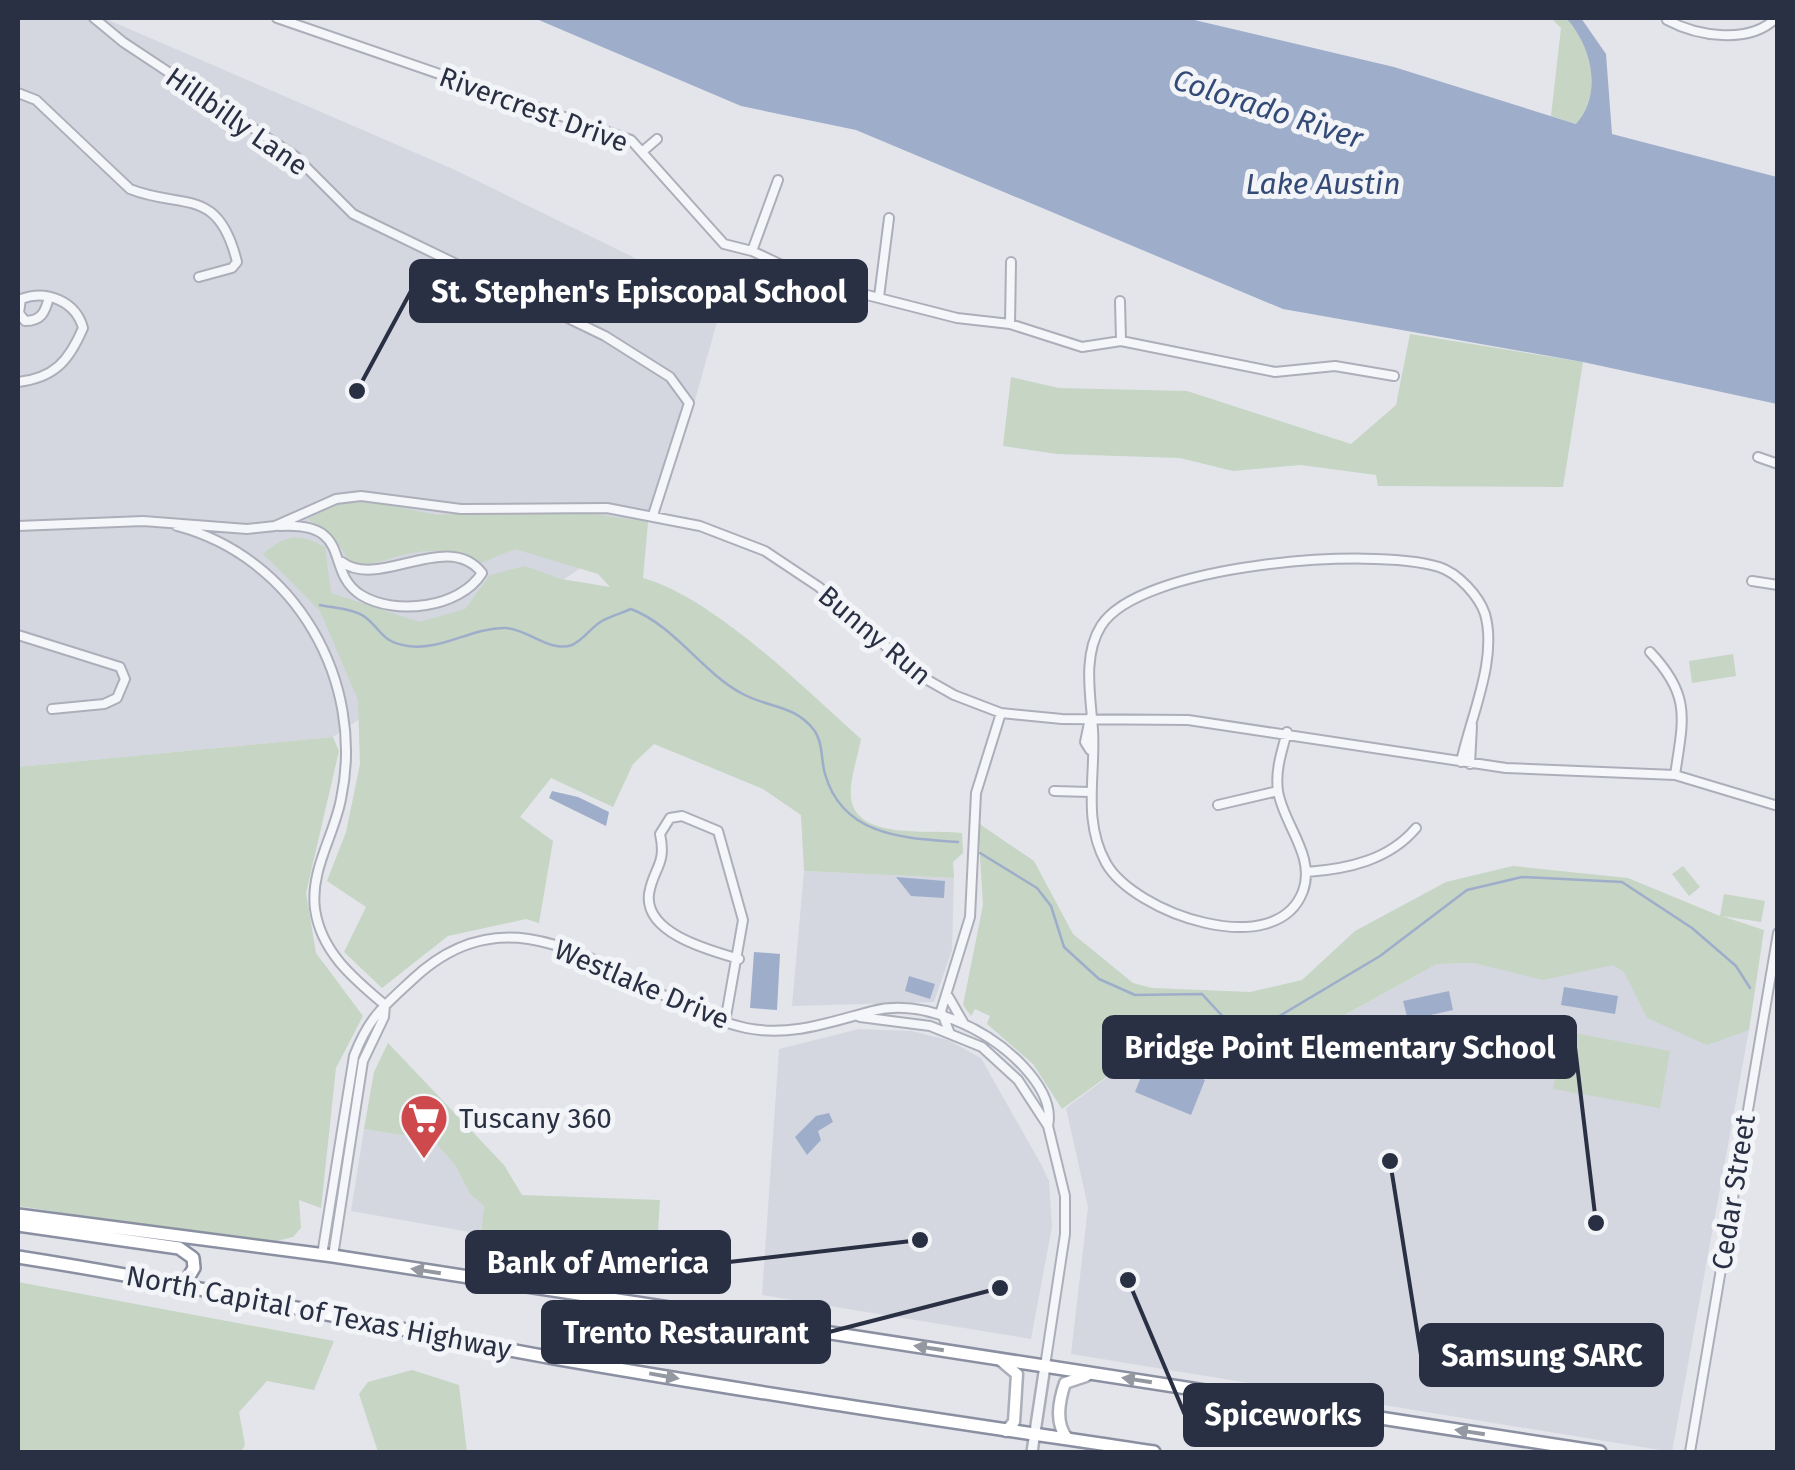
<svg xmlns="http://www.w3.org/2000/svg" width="1795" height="1470" font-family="'Fira Sans',sans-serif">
  <rect width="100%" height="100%" fill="#e3e5eb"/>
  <path fill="#d5d7e0" d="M18 18H104L453 169 723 301 695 400 648 522 333 737 18 767Z
    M804 871 954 878 952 950 934 1002 792 1006Z
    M1473 963 1520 974 1613 964 1749 1030 1672 1452 1071 1354 1088 1207 1066 1108 1152 1044 1180 1054 1266 1059 1437 964Z
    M859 1029 912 1031 948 1040 981 1058 1042 1166 1049 1181 1052 1227 1031 1339 762 1295 779 1049Z
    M364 1129 433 1140 455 1165 470 1194 484 1206 481 1234 351 1211Z"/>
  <path fill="#c6d5c4" d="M1551 18H1566C1593 46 1602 93 1577 124L1551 116 1561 28Z
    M1410 334 1583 362 1563 487 1378 486 1376 475 1301 465 1233 471 1180 458 1057 454 1003 446 1011 377 1059 388 1187 391 1351 444 1396 405Z
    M340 502 378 503 437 515 555 508 648 522 643 578C714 598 805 689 861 739 858 757 847 786 852 803 862 840 932 829 962 833L963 853 953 862 954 878 804 871 801 815 763 789 654 744 633 764 613 807 551 778 520 817 553 841 539 923 526 919 448 936 382 988 344 952 366 907 327 881 346 832 360 764 358 700 320 611 263 554C287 534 298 533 325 547L331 593 419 622 465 609 490 575 525 566 561 579 610 587 598 574 515 549 481 563C434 541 407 553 360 568L350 562 335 539 308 519Z
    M1733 654 1736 676 1692 683 1689 661Z
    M333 737 339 751 306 893 316 953 363 1016 336 1068 321 1208 299 1200 301 1228 293 1237 265 1244 18 1206V767Z
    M978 823 1034 861 1073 934 1133 983 1152 988 1250 992 1302 980 1355 931 1446 882 1513 866 1628 878 1720 916 1724 894 1765 901 1761 922 1722 916 1764 930 1749 1030 1707 1045 1647 1018 1624 972 1613 965 1543 980 1473 963 1437 964 1265 1059 1180 1054 1152 1044 1062 1109 1033 1064 987 1024 990 1016 975 1009 971 1016 963 1005 983 905Z
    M1683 866 1700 887 1689 896 1672 874Z
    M1563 1031 1670 1051 1660 1108 1553 1089Z
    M388 1043 504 1165 522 1195 660 1200 655 1277 481 1234 484 1206 470 1194 455 1165 433 1140 364 1129 374 1072Z
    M18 1282 334 1341 314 1390 267 1381 239 1412 245 1445 241 1452H18Z
    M412 1370 459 1385 467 1452H378L359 1394 368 1382Z"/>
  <path fill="#9eaeca" d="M534 18H1186L1394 67 1576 124C1603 94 1592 46 1566 18H1581L1606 54 1612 134 1777 177V404L1583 362 1283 309 856 130 741 106Z
    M552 791 578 797 609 812 606 826 549 798Z
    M896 877 945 881 944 898 911 896Z
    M754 952 780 954 777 1010 750 1008Z
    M909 976 935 984 930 999 905 991Z
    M1564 987 1618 996 1615 1014 1561 1005Z
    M1449 991 1453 1010 1408 1020 1403 1001Z
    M1149 1057 1205 1080 1191 1115 1135 1092Z
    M829 1113 833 1122 818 1131 821 1140 807 1155 795 1137 816 1116Z"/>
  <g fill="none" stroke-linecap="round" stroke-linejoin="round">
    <path stroke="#9eaeca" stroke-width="2.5" d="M320 605C334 608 354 609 365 617 383 631 381 642 408 646 442 651 472 627 506 628 528 629 550 653 572 645 584 640 591 627 602 621 611 616 622 613 631 609 675 626 701 671 741 693 767 708 794 704 814 730 823 742 821 760 825 774 843 837 905 838 958 842
      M980 853 1037 888 1051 906 1064 947 1099 979 1135 995 1202 994 1237 1032 1256 1030 1380 956 1467 890 1522 877 1622 882 1692 928 1736 966 1750 988"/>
    <g stroke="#acafb9" stroke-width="12">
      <path id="minor" d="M94 18 123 42 295 156 353 214 605 336 670 377 689 403 653 515
        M277 18 631 140 724 244 752 251 820 283 957 318 1010 324 1082 347 1121 341 1275 372 1335 366 1394 376
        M1667 20C1697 36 1749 45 1776 18
        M18 93 36 100 130 189C182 210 218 185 237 262L232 268 199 277
        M643 151 657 139
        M752 251 778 180
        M879 297 889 218
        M1120 301 1121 341
        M1010 324 1011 262
        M18 382C54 378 69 361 83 328 76 302 47 289 21 299L19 313 25 321C41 321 45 313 49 297
        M1758 457 1778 464
        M18 526 143 521 247 529 275 526 336 499 361 496 461 509 607 508 700 526 765 551 819 587 917 674 954 695 1001 713 1062 719 1188 720 1506 768 1675 775 1778 806
        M177 526C295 557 366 681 341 799 334 836 310 870 315 909 321 952 354 979 385 1005
        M280 526C355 522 323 571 361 595 395 616 460 608 482 573 448 529 379 590 342 562
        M1752 581 1778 585
        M18 635 120 667 125 679 117 698 104 704 52 709
        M1650 652C1692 696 1683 720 1675 775
        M1090 718 1085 742 1090 750
        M1287 732C1282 751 1275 770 1278 791 1283 824 1316 856 1303 891 1276 963 1134 913 1106 863 1082 820 1096 774 1093 730 1091 698 1082 656 1101 626 1139 564 1373 546 1439 567 1458 573 1479 596 1485 614 1498 660 1470 718 1461 762
        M1470 764 1472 726
        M1054 791 1090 792
        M1218 805 1278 791
        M1307 872C1348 869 1389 860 1416 828
        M948 996 963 1022
        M860 1017 930 1026 982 1047 1018 1080 1048 1126 1065 1196V1234L1045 1366
        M725 1022 743 920 718 831 682 816 670 818 660 834C667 865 653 868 649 894 644 934 712 951 739 959
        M949 1031 941 1011 970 917 976 793 1001 713
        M322 1255 354 1056C369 1017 383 1007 412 980 527 871 633 1003 746 1028 791 1037 830 1022 872 1011 924 998 988 1029 1023 1066 1038 1082 1053 1103 1048 1126
        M333 1256 363 1061 384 1017 385 1005
        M1690 1452 1778 933"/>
    </g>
    <g stroke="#acafb9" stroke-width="14">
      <path id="tertiary" d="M1032 1452 1045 1366"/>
    </g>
    <g stroke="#acafb9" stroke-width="15">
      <path id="secondary" d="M999 1359 1017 1374 1014 1422 1006 1431
        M1068 1439C1054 1424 1059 1401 1065 1383L1086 1376"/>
    </g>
    <g stroke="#8a90a1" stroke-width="16">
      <path id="trunk" d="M18 1215 333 1256 1600 1452
        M18 1225 179 1248 193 1258 194 1268 185 1283
        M18 1257C198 1285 375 1326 554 1358 754 1393 954 1422 1154 1452"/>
    </g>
    <use href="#minor" stroke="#f5f6f9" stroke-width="8"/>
    <use href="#tertiary" stroke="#f5f6f9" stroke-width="9"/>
    <use href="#secondary" stroke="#fff" stroke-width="10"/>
    <use href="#trunk" stroke="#fff" stroke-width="11"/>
  </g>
  <defs><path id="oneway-solid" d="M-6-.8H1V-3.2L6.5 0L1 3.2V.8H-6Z" transform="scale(2.5)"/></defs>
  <g fill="#9498a1">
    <use href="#oneway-solid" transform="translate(426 1271) rotate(-171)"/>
    <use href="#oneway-solid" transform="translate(929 1348) rotate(-171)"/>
    <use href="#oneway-solid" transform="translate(664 1376) rotate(10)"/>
    <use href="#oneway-solid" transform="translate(1137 1380) rotate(-171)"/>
    <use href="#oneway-solid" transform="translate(1470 1432) rotate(-171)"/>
  </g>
  <defs>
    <g id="supermarket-pin" transform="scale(2.5)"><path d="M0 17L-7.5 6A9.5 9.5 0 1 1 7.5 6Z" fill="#ce494c" stroke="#f2f4f8"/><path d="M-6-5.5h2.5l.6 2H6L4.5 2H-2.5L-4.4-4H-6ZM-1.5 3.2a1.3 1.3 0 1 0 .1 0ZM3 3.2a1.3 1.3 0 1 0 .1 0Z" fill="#fff"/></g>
  </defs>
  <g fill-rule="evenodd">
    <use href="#supermarket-pin" x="424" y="1118"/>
  </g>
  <g text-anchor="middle" stroke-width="10" stroke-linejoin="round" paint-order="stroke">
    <g font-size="28" fill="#2a3043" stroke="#f2f4f8">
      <text transform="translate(534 109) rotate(20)" y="10">Rivercrest Drive</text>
      <text transform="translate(237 121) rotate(35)" y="10">Hillbilly Lane</text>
      <text transform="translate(875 635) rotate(40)" y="10">Bunny Run</text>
      <text transform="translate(642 984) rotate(23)" y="10">Westlake Drive</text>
      <text transform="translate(1733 1192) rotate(-81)" y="10">Cedar Street</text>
      <text transform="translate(319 1312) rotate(11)" y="10">North Capital of Texas Highway</text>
    </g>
    <g font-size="28" fill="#2a3043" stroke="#f2f4f8" text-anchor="start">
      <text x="459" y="1128">Tuscany 360</text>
    </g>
    <g font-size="30" font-style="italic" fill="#344a77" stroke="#f2f4f8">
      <text transform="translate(1268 109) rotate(18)" y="10">Colorado River</text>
      <text x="1323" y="194">Lake Austin</text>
    </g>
  </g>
  <path fill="none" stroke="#2a3043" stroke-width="4" d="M357 391L411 291M1596 1223L1575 1047M920 1240L729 1262M1000 1288L829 1332M1390 1161L1421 1355M1128 1280L1185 1415"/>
  <g fill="#2a3043" stroke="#f2f4f8" stroke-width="4">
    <circle cx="357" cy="391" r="10"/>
    <circle cx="1596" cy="1223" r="10"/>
    <circle cx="920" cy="1240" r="10"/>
    <circle cx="1000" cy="1288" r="10"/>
    <circle cx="1390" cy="1161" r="10"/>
    <circle cx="1128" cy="1280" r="10"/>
  </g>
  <g fill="#2a3043" stroke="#2a3043" stroke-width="4">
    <rect x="411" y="261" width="455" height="60" rx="10"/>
    <rect x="1104" y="1017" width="471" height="60" rx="10"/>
    <rect x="467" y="1232" width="262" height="60" rx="10"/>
    <rect x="543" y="1302" width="286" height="60" rx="10"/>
    <rect x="1421" y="1325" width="241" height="60" rx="10"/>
    <rect x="1185" y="1385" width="197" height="60" rx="10"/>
  </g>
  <g font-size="30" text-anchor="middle" font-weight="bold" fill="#fff">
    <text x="639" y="302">St. Stephen's Episcopal School</text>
    <text x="1340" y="1058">Bridge Point Elementary School</text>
    <text x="598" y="1273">Bank of America</text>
    <text x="686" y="1343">Trento Restaurant</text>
    <text x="1542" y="1366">Samsung SARC</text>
    <text x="1283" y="1425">Spiceworks</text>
  </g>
  <rect width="1795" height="1470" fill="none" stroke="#2a3043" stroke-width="40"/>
</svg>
